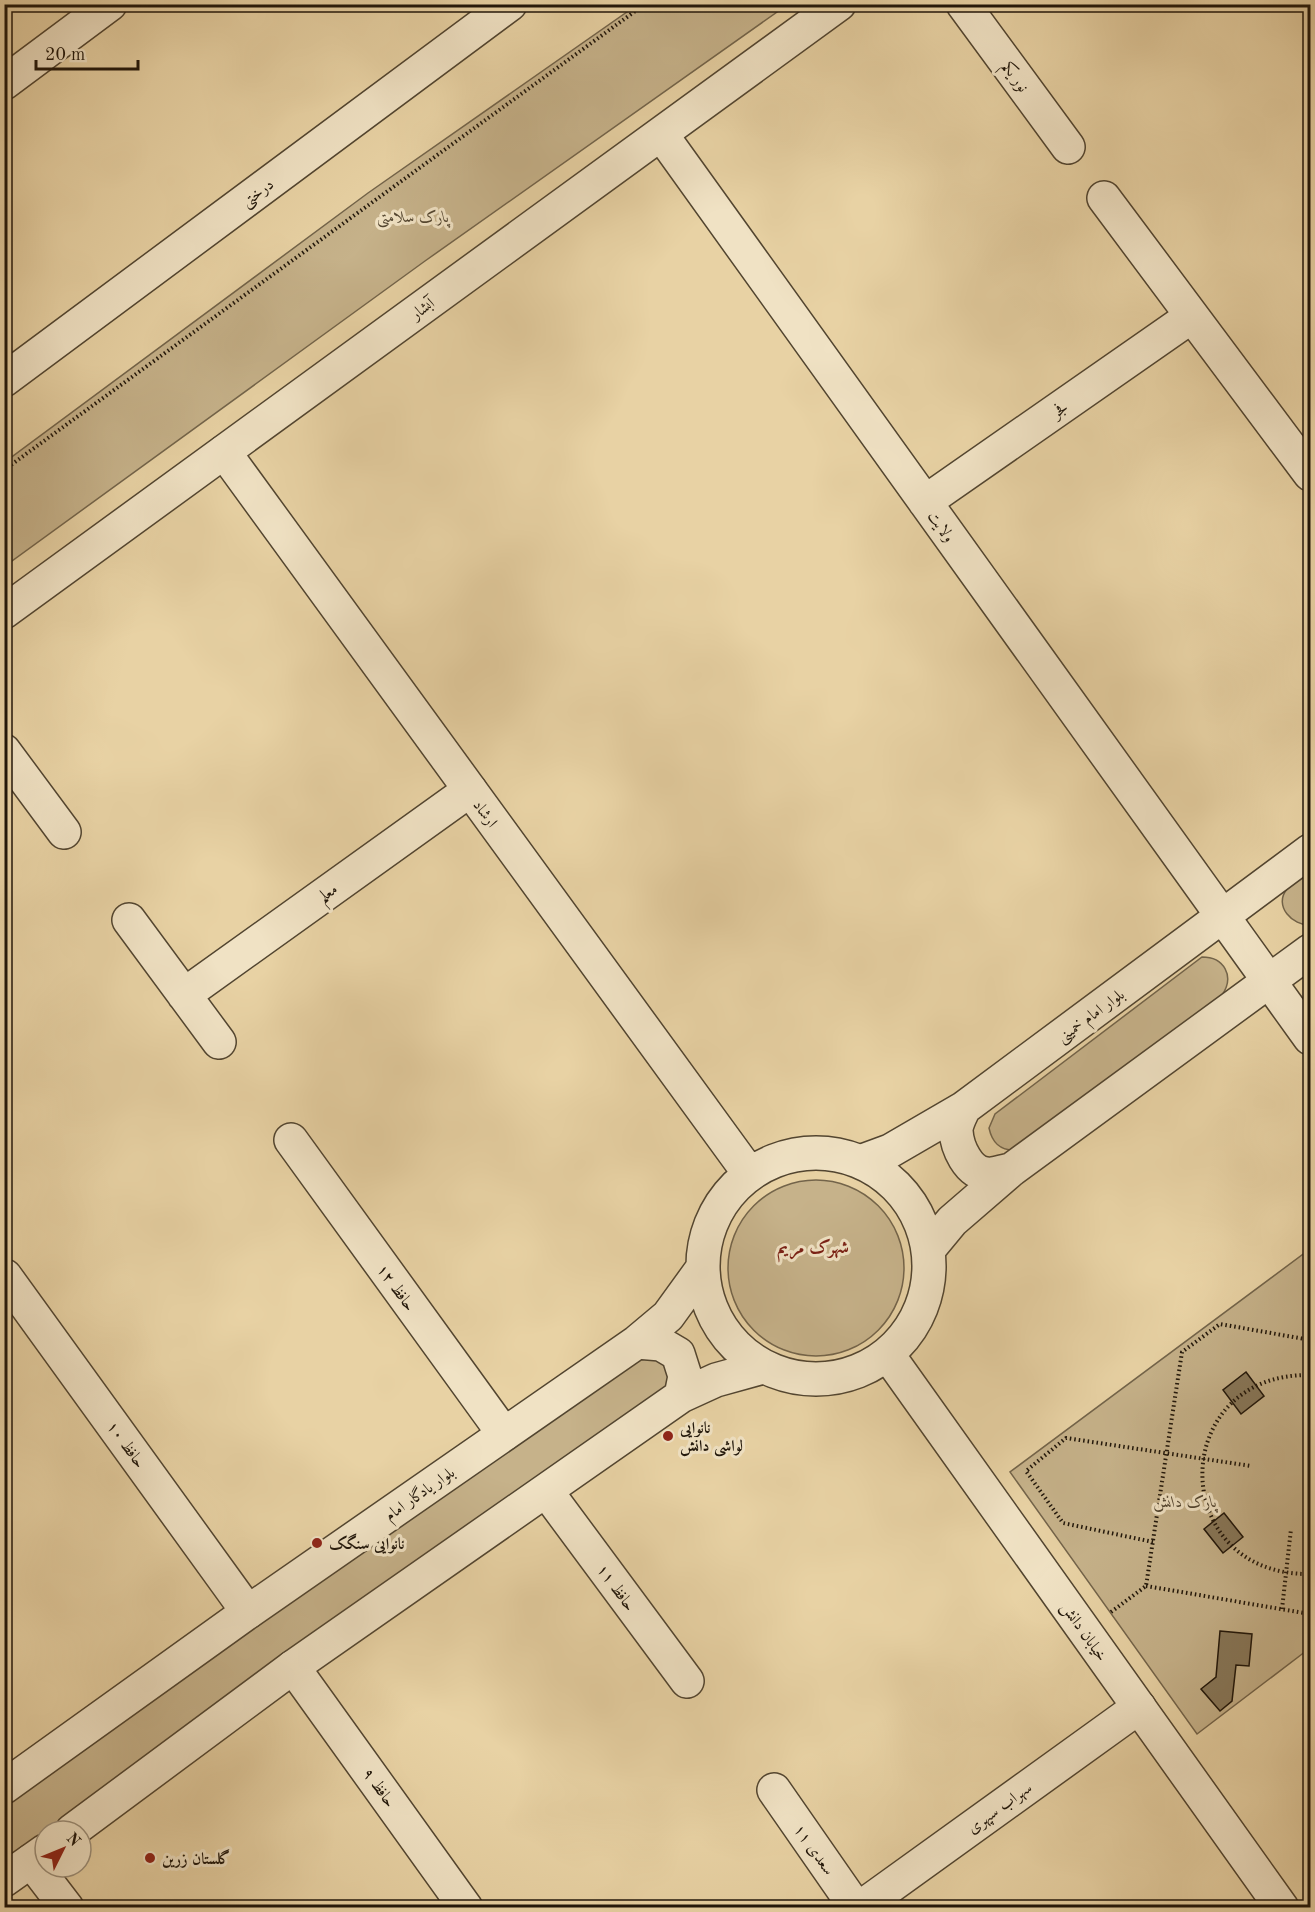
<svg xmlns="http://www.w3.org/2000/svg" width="1315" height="1912" font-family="'Old Standard TT',Amiri,serif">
  <rect width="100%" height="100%" fill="#e8d2a4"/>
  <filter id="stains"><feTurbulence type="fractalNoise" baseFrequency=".00333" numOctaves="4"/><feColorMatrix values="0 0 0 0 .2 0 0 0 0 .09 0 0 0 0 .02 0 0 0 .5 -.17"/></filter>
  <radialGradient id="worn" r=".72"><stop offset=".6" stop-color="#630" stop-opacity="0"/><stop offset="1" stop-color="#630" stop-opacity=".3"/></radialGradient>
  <path fill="#c6b28a" stroke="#73644a" stroke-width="1.5" d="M637 5H787L425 261 5 566V462L368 193Z
    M1310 871V925C1293 926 1273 906 1287 889 1292 882 1303 876 1310 871Z
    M1202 957C1224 957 1235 976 1222 995L1014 1150C999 1150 992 1142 989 1128L995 1114Z
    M728 1268a88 88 0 1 1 176 0a88 88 0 1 1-176 0Z
    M1310 1249V1648L1197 1734 1010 1472Z
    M643 1353 664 1363 670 1377 663 1399 51 1831H45V1835L5 1865V1803Z"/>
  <path fill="#88785a" stroke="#20160a" stroke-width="1.5" d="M1246 1372 1264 1396 1241 1414 1223 1390Z
    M1224 1513 1243 1537 1223 1553 1204 1529Z
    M1220 1631 1252 1634 1249 1666 1236 1665 1232 1701 1220 1711 1201 1689 1216 1677Z"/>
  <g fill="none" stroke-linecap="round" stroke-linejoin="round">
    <g stroke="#524530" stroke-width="36">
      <path id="minor" d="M963 4 1068 147
        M4 83 110 4
        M661 134 1310 1038
        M1104 198 1310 474
        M925 502 1192 316
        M4 612 839 4
        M4 751 64 832
        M129 920 219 1042
        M184 995 470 790
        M291 1140 504 1434
        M5 1276 248 1612
        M547 1492 687 1681
        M293 1667 466 1908
        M774 1790 856 1908
        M31 1861 67 1908
        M860 1908 1139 1707"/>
    </g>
    <g stroke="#524530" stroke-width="36">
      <path id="tertiary" d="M4 380 510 4
        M224 452 749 1173
        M964 1108C961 1115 956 1123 956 1131 957 1147 968 1173 987 1174 994 1175 1003 1171 1011 1170
        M703 1266a113 113 0 1 1 226 0a113 113 0 1 1-226 0Z
        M860 1162 890 1151 964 1108 1310 851
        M928 1250 952 1221 1011 1170 1310 951
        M637 1342 661 1344 678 1354 685 1376 681 1396
        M888 1355 1282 1908
        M4 1787 248 1612 637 1342 668 1316 702 1269
        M72 1831 293 1667 681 1396 716 1380 763 1367
        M4 1880 45 1851"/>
    </g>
    <path stroke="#20160a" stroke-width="4" stroke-dasharray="1.5 3" stroke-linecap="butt" d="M4 470 645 4
      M1310 1375C1166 1373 1167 1576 1310 1574
      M1308 1421 1310 1412
      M1153 1542 1063 1523 1026 1471 1066 1438 1251 1466
      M1146 1586 1310 1614
      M1282 1609 1291 1529
      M1111 1612 1146 1586 1182 1352 1220 1324 1310 1340"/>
    <use href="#minor" stroke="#f0e2c4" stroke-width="33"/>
    <use href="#tertiary" stroke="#f0e2c4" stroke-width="33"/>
  </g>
  <g fill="#8f2418" stroke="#f0e2c4" stroke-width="2">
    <circle cx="668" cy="1436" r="6"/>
    <circle cx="317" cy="1543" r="6"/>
    <circle cx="150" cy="1858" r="6"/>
  </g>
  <g text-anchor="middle" stroke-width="6" stroke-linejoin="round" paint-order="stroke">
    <g font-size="16" fill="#20160a" stroke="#f0e2c4">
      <text transform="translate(1016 76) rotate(54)" y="6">نور یکم</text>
      <text transform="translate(257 192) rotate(-37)" y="6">درختی</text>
      <text transform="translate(422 308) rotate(-36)" y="6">آبشار</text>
      <text transform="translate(1059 409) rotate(-35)" y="6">فجر</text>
      <text transform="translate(942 526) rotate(54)" y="6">ولایت</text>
      <text transform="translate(486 813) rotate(54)" y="6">ارشاد</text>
      <text transform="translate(327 892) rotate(-36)" y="6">معلم</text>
      <text transform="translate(1090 1015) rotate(-36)" y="6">بلوار امام خمینی</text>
      <text transform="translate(397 1287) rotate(54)" y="6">حافظ ۱۲</text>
      <text transform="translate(127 1444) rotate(54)" y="6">حافظ ۱۰</text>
      <text transform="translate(419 1493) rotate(-35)" y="6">بلوار یادگار امام</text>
      <text transform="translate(617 1587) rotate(54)" y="6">حافظ ۱۱</text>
      <text transform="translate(1085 1631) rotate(55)" y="6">خیابان دانش</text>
      <text transform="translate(380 1787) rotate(54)" y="6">حافظ ۹</text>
      <text transform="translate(999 1807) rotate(-36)" y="6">سهراب سپهری</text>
      <text transform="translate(815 1849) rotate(55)" y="6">سعدی ۱۱</text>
    </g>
    <g font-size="16" font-style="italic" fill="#524530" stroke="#f0e2c4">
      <text x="413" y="222">پارک سلامتی</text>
      <text x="1185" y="1507">پارک دانش</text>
    </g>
    <g font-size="16" font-weight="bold" fill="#20160a" stroke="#f0e2c4" text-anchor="start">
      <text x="680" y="1433">نانوایی<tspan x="680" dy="18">لواشی دانش</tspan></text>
      <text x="329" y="1549">نانوایی سنگک</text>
      <text x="162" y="1864">گلستان زرین</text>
    </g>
    <g font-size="18" font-weight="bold" fill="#7a1f14" stroke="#f0e2c4">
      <text x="813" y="1253">شهرک مریم</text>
    </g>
  </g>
  <rect width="1315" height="1912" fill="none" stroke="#e8d2a4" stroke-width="24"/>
  <rect x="6" y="6" width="1303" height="1900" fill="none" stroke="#20160a" stroke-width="3"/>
  <rect x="12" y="12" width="1291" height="1888" fill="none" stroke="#20160a" stroke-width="1.5"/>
  <g transform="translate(63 1849) rotate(47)"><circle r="28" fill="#f0e2c4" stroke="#9d907a" stroke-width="1.5"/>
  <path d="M0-4.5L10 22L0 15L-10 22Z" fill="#8f2418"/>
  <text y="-9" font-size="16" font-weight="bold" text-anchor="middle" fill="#20160a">N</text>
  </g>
  <path d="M36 60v9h102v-9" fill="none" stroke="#20160a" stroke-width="3"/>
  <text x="45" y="60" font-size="18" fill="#20160a" stroke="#f0e2c4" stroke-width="4.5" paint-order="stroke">20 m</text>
  <rect width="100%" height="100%" filter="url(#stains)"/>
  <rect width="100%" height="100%" fill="url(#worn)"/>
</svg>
